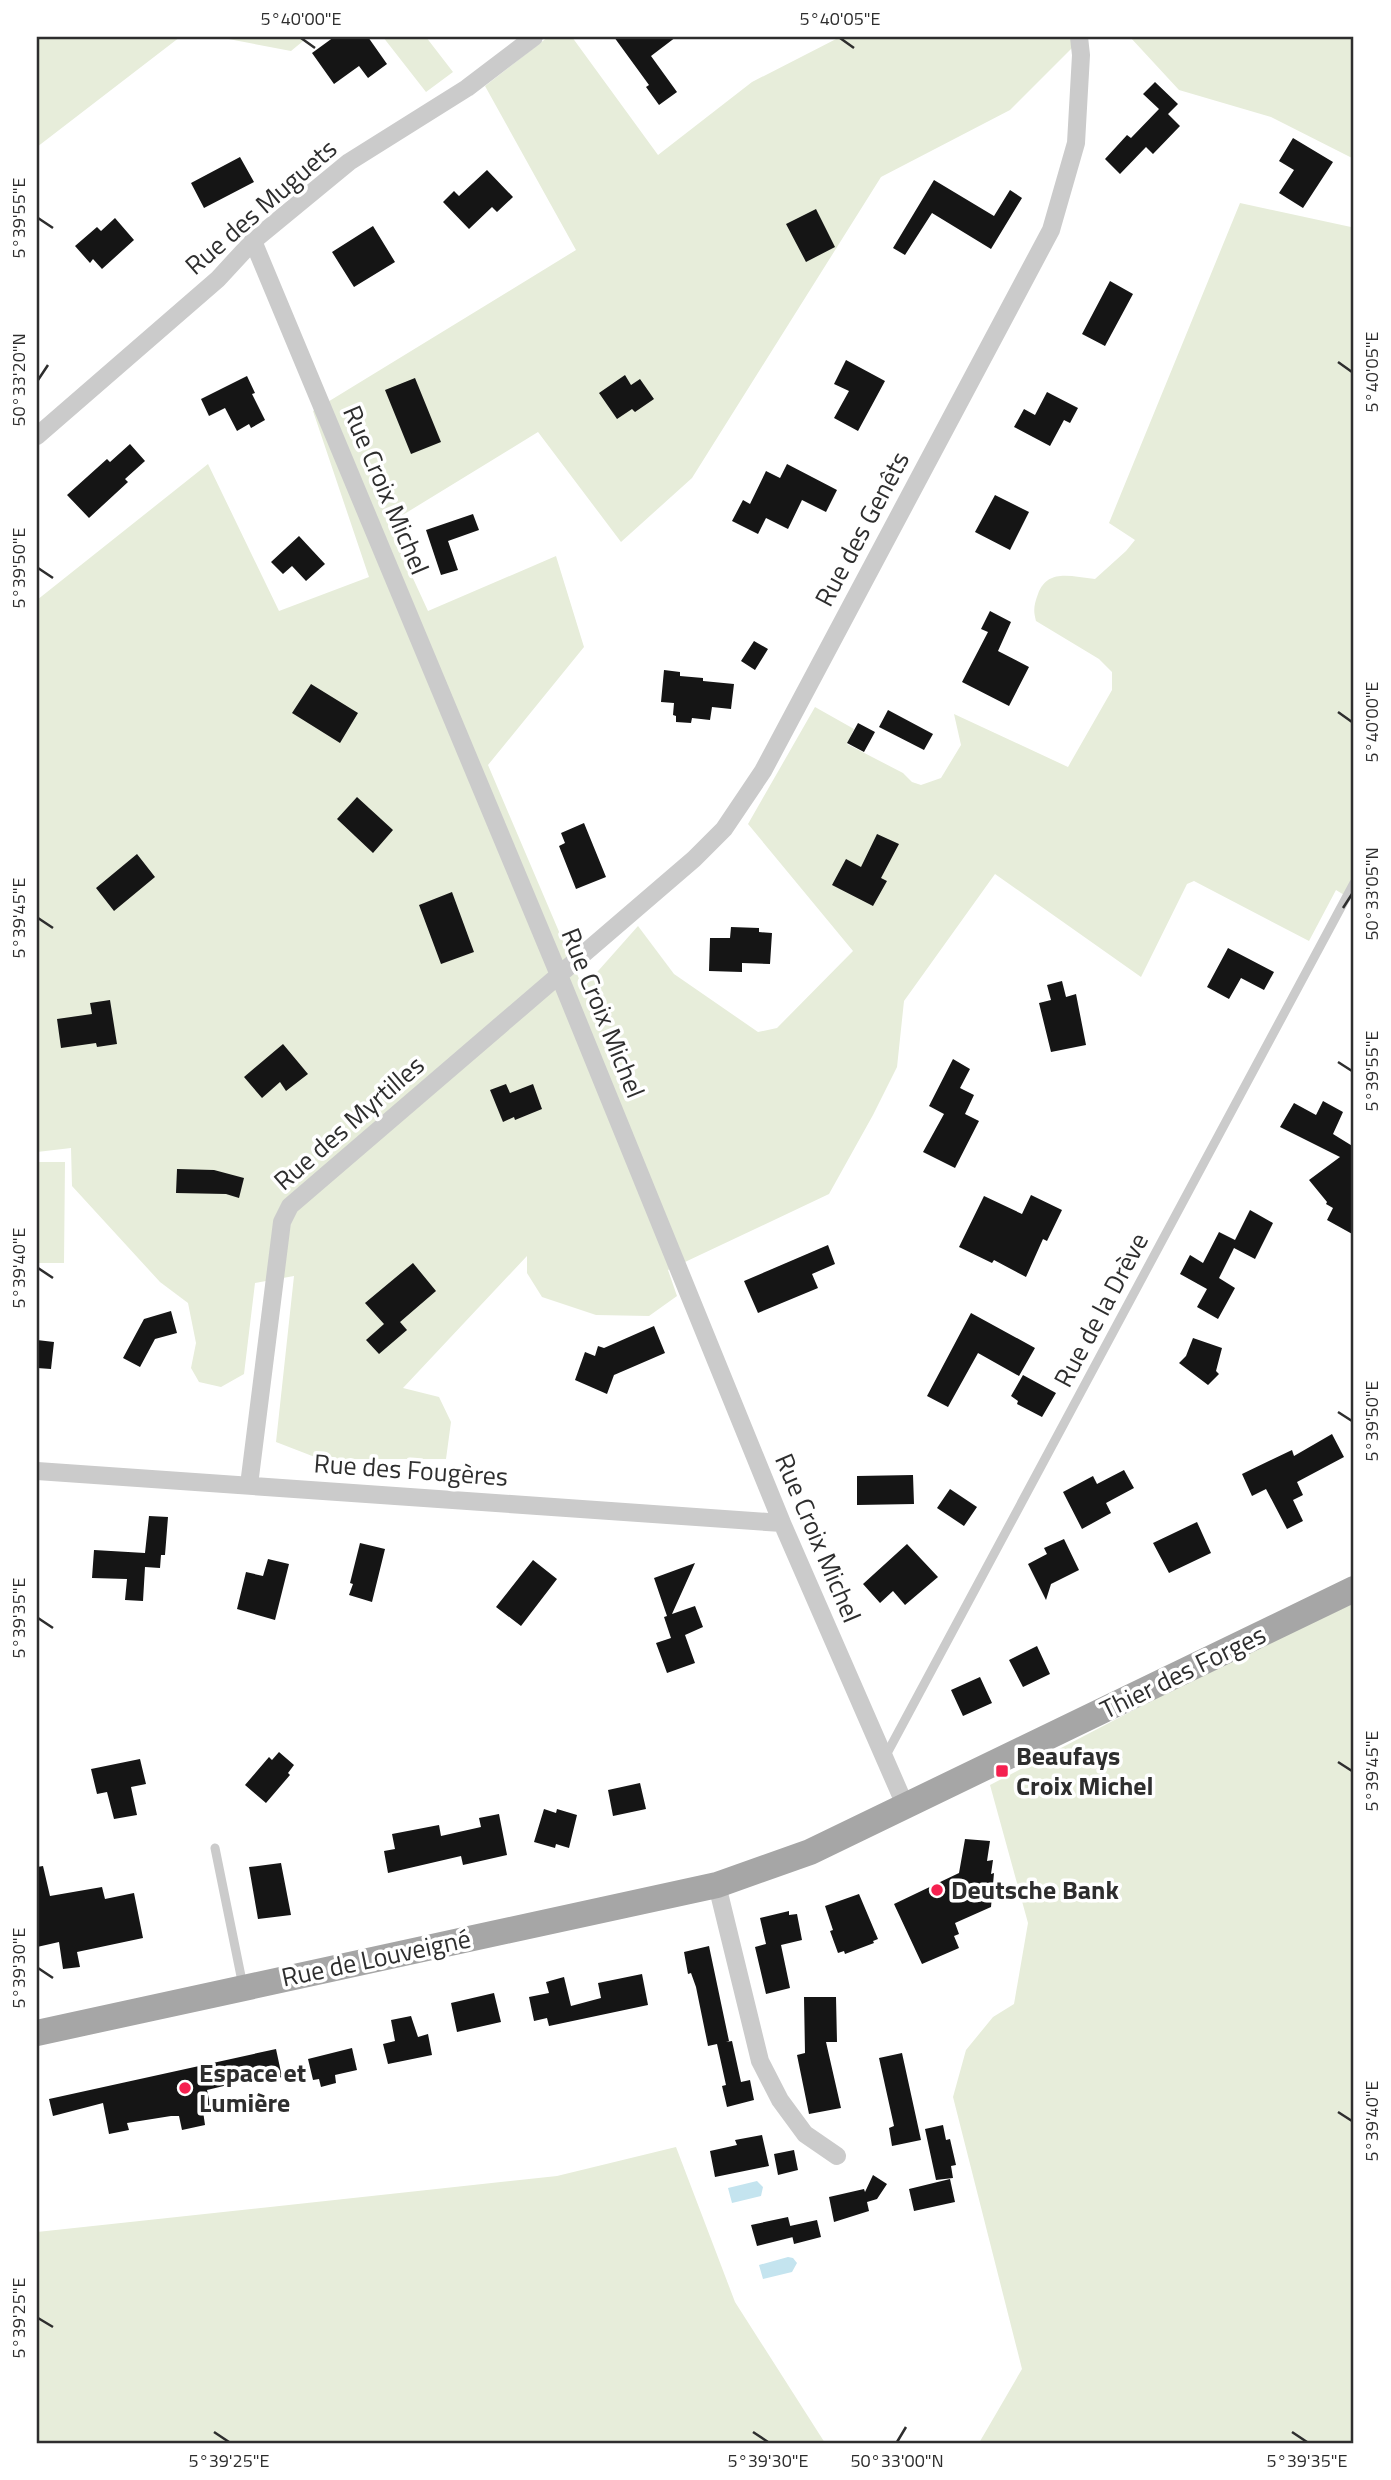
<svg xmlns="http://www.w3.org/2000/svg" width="1391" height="2480" font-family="'Titillium Web',sans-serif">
  <rect width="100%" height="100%" fill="#fff"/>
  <path fill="#e7edda" d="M37 37H180L37 147Z
    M218 37H308L291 51Z
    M383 37H426L453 72 426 92Z
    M548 37H572L658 155 752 82 840 37H1083L1010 110 881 177 692 478 621 542 538 432 388 524 428 611 556 556 584 647 488 765 583 988 638 926 674 974 758 1032 777 1028 853 951 748 824 815 707 854 729 847 744 903 773 912 782 921 785 941 778 961 745 954 714 1068 767 1112 690V672L1099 659 1036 621C1033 610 1034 605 1038 594 1048 568 1071 577 1095 579L1126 551 1135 540 1109 523 1240 203 1351 227 1354 217V901L1336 890 1309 941 1194 881 1187 884 1141 977 995 874 904 1001 897 1067 873 1115 829 1194 668 1270 677 1296 649 1316 596 1315 542 1297 527 1273V1256L403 1388 439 1397 451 1422 446 1459H320L276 1442 294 1276 255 1283 244 1374 221 1387 199 1382 191 1368 196 1343 188 1303 160 1282 72 1186 71 1148 37 1152V600L208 464 279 611 369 577 313 411 576 250 485 86Z
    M1130 37H1354V159L1271 117 1179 90Z
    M37 1162H65L64 1263H37Z
    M1354 1603V2443H979L1022 2369 953 2097 966 2050 993 2017 1014 2004 1028 1923 990 1785 1195 1678Z
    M676 2147 735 2302 825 2443H37V2232L557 2176Z"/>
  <path fill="#c4e4ef" d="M757 2181 763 2187 761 2196 732 2203 728 2188Z
    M788 2257 793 2258 797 2263 792 2272 763 2279 759 2265Z"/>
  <path fill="#151515" d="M334 37H368L387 64 368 78 359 66 334 84 312 53Z
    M614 37H676L651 56 677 92 659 105 646 87 649 85Z
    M1155 82 1178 104 1168 114 1180 126 1153 154 1146 147 1120 174 1105 159 1127 135 1131 138 1159 109 1143 94Z
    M1293 138 1333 162 1303 208 1279 193 1294 170 1279 161Z
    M240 157 254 182 204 208 191 183Z
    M487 170 513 197 497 212 492 207 469 229 443 202 454 191 459 196Z
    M934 180 994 216 1010 190 1022 198 991 249 932 213 905 255 893 248Z
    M816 209 835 247 806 262 786 224Z
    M115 218 134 240 102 269 93 259 90 263 75 246 97 227 101 231Z
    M373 226 395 262 354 287 332 252Z
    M1110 281 1133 294 1105 346 1082 334Z
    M846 360 885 381 858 431 834 418 849 391 834 384Z
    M625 375 631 385 640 379 654 399 635 412 632 409 617 419 599 393Z
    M247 376 255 393 252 394 265 420 251 428 249 424 237 431 225 408 209 416 201 399Z
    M415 378 441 442 411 454 385 390Z
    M1047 392 1078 408 1070 423 1064 420 1050 446 1014 427 1024 409 1035 415Z
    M130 444 145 461 125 479 128 482 89 518 67 495 107 459 110 462Z
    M787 464 837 490 826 512 802 500 788 529 766 518 758 534 732 521 743 500 750 504 766 471 780 478Z
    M995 495 1029 512 1010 550 975 532Z
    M473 514 479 530 448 541 458 570 441 575 426 530Z
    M299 536 325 564 306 581 292 566 283 574 271 562Z
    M990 611 1011 622 998 651 1029 667 1009 706 962 682 988 632 981 629Z
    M754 641 768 649 755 670 741 661Z
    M664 670 680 672V676L703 678V681L734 684 731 709 712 707 710 720 692 718 691 723 676 722V716L673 715 674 703 661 702Z
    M311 684 358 713 340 743 292 713Z
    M888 710 933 734 924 750 879 727Z
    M858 723 875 732 864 752 847 743Z
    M357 797 393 830 373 853 337 819Z
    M584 823 606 877 576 889 559 846 565 843 561 833Z
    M877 834 899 844 881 878 887 881 873 906 832 885 846 859 861 867Z
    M137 854 155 877 114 911 96 888Z
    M452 892 474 952 441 964 419 905Z
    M731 927 759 928V932L772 933 770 964 742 963V972L709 971 710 938H730Z
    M1228 948 1274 972 1264 990 1241 978 1229 999 1207 987Z
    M1062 981 1066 997 1076 994 1086 1045 1051 1052 1039 1003 1051 1000 1047 985Z
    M110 1000 117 1044 97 1047 96 1043 61 1048 57 1019 92 1014 90 1003Z
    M283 1044 308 1074 286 1091 280 1082 262 1098 244 1077Z
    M953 1059 970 1069 960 1088 974 1095 965 1114 979 1121 955 1168 923 1152 944 1114 929 1106Z
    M506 1084 510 1093 533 1084 542 1109 515 1120 514 1117 503 1122 490 1090Z
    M1323 1101 1343 1112 1333 1134 1354 1147V1235L1327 1220 1333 1208 1326 1204 1327 1202 1309 1180 1340 1157 1280 1127 1294 1103 1316 1115Z
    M177 1169 214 1170 244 1178 239 1198 226 1194 176 1193Z
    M1031 1195 1062 1210 1047 1241 1043 1239 1026 1277 994 1260 992 1263 959 1247 984 1196 1022 1214Z
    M1250 1210 1273 1223 1255 1259 1234 1248 1219 1278 1235 1288 1218 1319 1197 1307 1207 1289 1180 1274 1190 1255 1203 1263 1219 1232 1235 1240Z
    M828 1245 835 1264 812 1274 818 1288 758 1313 744 1281Z
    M413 1263 436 1291 400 1322 407 1330 379 1354 366 1340 384 1324 365 1303Z
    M171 1311 177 1333 155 1339 140 1367 123 1358 144 1319Z
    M971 1313 1035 1348 1019 1376 978 1353 948 1407 927 1396Z
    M654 1326 665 1353 614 1375 607 1394 575 1380 585 1352 595 1356 598 1346 604 1348Z
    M1193 1338 1222 1348 1216 1371 1219 1374 1208 1385 1179 1363 1186 1356Z
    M37 1340 54 1342 51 1369 37 1368Z
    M1023 1375 1056 1393 1042 1417 1017 1404 1018 1401 1011 1396Z
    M1332 1434 1344 1457 1297 1482 1303 1495 1293 1500 1303 1521 1287 1529 1266 1489 1252 1496 1242 1474 1292 1450 1294 1456Z
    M1124 1470 1134 1488 1106 1503 1111 1513 1082 1529 1063 1492 1093 1476 1097 1484Z
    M913 1475 914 1504 857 1505V1476Z
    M950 1489 977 1507 964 1526 937 1508Z
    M149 1516 168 1517 165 1555H161L160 1568 145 1567 143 1601 125 1600 127 1579 92 1578 94 1550 145 1553Z
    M1197 1522 1211 1553 1169 1573 1153 1543Z
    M1064 1539 1079 1570 1051 1584 1046 1600 1028 1564 1047 1554 1044 1548Z
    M360 1543 385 1549 372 1602 349 1595 353 1584 350 1583Z
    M907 1544 938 1577 905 1605 893 1591 880 1603 863 1584Z
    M268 1559 289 1564 275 1620 237 1609 246 1572 263 1576Z
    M533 1560 557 1579 521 1626 496 1607Z
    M695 1563 672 1614 695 1606 703 1627 685 1635 695 1663 667 1673 656 1643 671 1638 664 1617 667 1616 654 1578Z
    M1037 1646 1050 1674 1023 1687 1009 1660Z
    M980 1677 992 1703 963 1716 951 1690Z
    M279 1752 294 1765 288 1773 290 1775 266 1803 245 1785 269 1757 272 1760Z
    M140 1759 146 1784 131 1787 137 1815 114 1819 107 1792 97 1794 91 1769Z
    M640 1783 646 1809 613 1816 608 1790Z
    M544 1809 556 1813 557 1809 577 1815 569 1848 556 1844 555 1848 534 1842Z
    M499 1814 507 1855 463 1865 461 1856 388 1873 384 1851 395 1849 392 1834 439 1825 441 1836 481 1827 479 1818Z
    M965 1839 990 1841 987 1861 993 1860 991 1874 994 1873 991 1907 955 1923 959 1934 954 1936 959 1948 922 1964 894 1904 959 1873Z
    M281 1863 291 1915 258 1919 249 1867Z
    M43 1866 50 1896 102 1887 105 1899 134 1893 143 1938 77 1952 80 1967 63 1969 59 1942 37 1947V1867Z
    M859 1894 878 1939 873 1941 874 1943 845 1954 844 1951 838 1953 830 1931 833 1930 825 1906Z
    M789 1911V1915L797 1914 802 1940 781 1945 790 1988 766 1994 755 1947 766 1944 760 1918Z
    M709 1946 729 2041 726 2042 732 2041 741 2082 750 2080 754 2100 727 2107 722 2086 726 2085 717 2044 708 2046 696 1987 691 1973 688 1974 684 1952Z
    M642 1974 648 2005 549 2026 547 2018 534 2021 529 1997 549 1993 546 1982 564 1977 571 2006 601 1998 598 1983Z
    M494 1993 501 2022 457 2032 451 2003Z
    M804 1997H836L837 2042H826L841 2108 809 2114 797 2055 805 2053Z
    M411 2016 418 2037 428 2034 432 2055 388 2064 383 2044 395 2041 391 2020Z
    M352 2048 357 2070 335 2075 336 2083 321 2087 319 2079 313 2080 308 2059Z
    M276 2049 282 2077 254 2083 253 2079 207 2090 211 2109 203 2111 205 2125 182 2130 179 2116H171L127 2123 129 2130 109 2134 103 2103 53 2116 49 2099Z
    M902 2053 921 2140 892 2146 889 2128 894 2126 879 2058Z
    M943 2125 946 2140 950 2139 956 2165 951 2166 953 2178 936 2180 925 2129Z
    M762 2135 769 2166 715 2177 710 2151 737 2145 735 2140Z
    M794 2150 798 2170 778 2175 774 2154Z
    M873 2175 887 2184 877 2199 867 2202 869 2211 834 2222 829 2197 864 2189 865 2192Z
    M950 2179 955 2202 914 2211 909 2189Z
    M788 2217 793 2237 757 2246 751 2225Z
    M817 2220 821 2237 794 2244 790 2226Z"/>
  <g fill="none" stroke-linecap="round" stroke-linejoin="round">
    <path stroke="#cbcbcb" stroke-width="9" d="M885 1757 1354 883
      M215 1848 243 1986"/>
    <path stroke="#cbcbcb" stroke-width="18" d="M253 241 559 975 782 1523 905 1805
      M37 436 218 279 253 241 349 162 467 88 534 37
      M37 1471 782 1523
      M249 1485 282 1222 290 1206 694 859 724 829 763 771 1051 230 1076 143 1081 55 1079 37
      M717 1885 760 2061 780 2100 805 2134 837 2156"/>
    <path stroke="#a6a6a6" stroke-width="26" d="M37 2033 717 1885 810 1852 1354 1589"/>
  </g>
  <path fill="none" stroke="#2e2e2e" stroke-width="2.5" d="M301 38 315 48M840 38 854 48M38 218 53 228M1338 362 1352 372M38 380 48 365M38 568 53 578M1338 712 1352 722M1343 908 1352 894M38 918 53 928M1338 1062 1352 1071M38 1268 53 1278M1338 1412 1352 1421M38 1618 53 1628M1338 1762 1352 1771M38 1968 53 1978M1338 2112 1352 2121M38 2318 53 2327M214 2432 229 2442M753 2432 768 2442M1292 2432 1307 2442M897 2442 906 2427"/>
  <g fill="#f5204f" stroke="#fff" stroke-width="2.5">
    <rect x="995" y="1764" width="14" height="14" rx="3.5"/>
    <circle cx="937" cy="1890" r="7"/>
    <circle cx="185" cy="2088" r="7"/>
  </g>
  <g text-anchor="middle" stroke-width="7" stroke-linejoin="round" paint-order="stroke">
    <g font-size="26" fill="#2e2e2e" stroke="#fff">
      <text transform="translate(261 207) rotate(-41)" y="9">Rue des Muguets</text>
      <text transform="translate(386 490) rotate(67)" y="9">Rue Croix Michel</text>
      <text transform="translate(862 529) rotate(-62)" y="9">Rue des Genêts</text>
      <text transform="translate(603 1013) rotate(68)" y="9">Rue Croix Michel</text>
      <text transform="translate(349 1123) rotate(-41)" y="9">Rue des Myrtilles</text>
      <text transform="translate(1101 1310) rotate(-62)" y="9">Rue de la Drève</text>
      <text transform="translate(411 1470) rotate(4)" y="9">Rue des Fougères</text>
      <text transform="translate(818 1538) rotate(67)" y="9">Rue Croix Michel</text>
      <text transform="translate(1183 1672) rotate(-26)" y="9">Thier des Forges</text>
      <text transform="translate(376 1958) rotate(-12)" y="9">Rue de Louveigné</text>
    </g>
    <g font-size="26" font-weight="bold" fill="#2e2e2e" stroke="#fff" text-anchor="start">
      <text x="1016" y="1765">Beaufays<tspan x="1016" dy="30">Croix Michel</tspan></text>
      <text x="951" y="1899">Deutsche Bank</text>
      <text x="199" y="2082">Espace et<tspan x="199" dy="30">Lumière</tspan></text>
    </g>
  </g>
  <rect width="1391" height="2480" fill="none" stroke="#ffffff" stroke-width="77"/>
  <rect x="38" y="38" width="1314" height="2404" fill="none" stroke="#2e2e2e" stroke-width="2.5"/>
  <g font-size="18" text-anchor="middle" fill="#2e2e2e">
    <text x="301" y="25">5°40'00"E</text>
    <text x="840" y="25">5°40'05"E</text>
    <text transform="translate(19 218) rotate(-90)" y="6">5°39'55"E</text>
    <text transform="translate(1372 372) rotate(-90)" y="6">5°40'05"E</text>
    <text transform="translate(19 380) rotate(-90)" y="6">50°33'20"N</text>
    <text transform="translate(19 568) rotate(-90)" y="6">5°39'50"E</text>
    <text transform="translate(1372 722) rotate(-90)" y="6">5°40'00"E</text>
    <text transform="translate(1372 894) rotate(-90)" y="6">50°33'05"N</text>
    <text transform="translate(19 918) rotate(-90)" y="6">5°39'45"E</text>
    <text transform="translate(1372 1071) rotate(-90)" y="6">5°39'55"E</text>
    <text transform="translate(19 1268) rotate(-90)" y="6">5°39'40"E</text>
    <text transform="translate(1372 1421) rotate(-90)" y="6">5°39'50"E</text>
    <text transform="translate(19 1618) rotate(-90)" y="6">5°39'35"E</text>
    <text transform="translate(1372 1771) rotate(-90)" y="6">5°39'45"E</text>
    <text transform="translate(19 1968) rotate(-90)" y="6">5°39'30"E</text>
    <text transform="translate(1372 2121) rotate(-90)" y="6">5°39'40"E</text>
    <text transform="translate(19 2318) rotate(-90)" y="6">5°39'25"E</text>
    <text x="229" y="2467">5°39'25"E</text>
    <text x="768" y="2467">5°39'30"E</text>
    <text x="897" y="2467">50°33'00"N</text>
    <text x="1307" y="2467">5°39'35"E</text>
  </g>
</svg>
